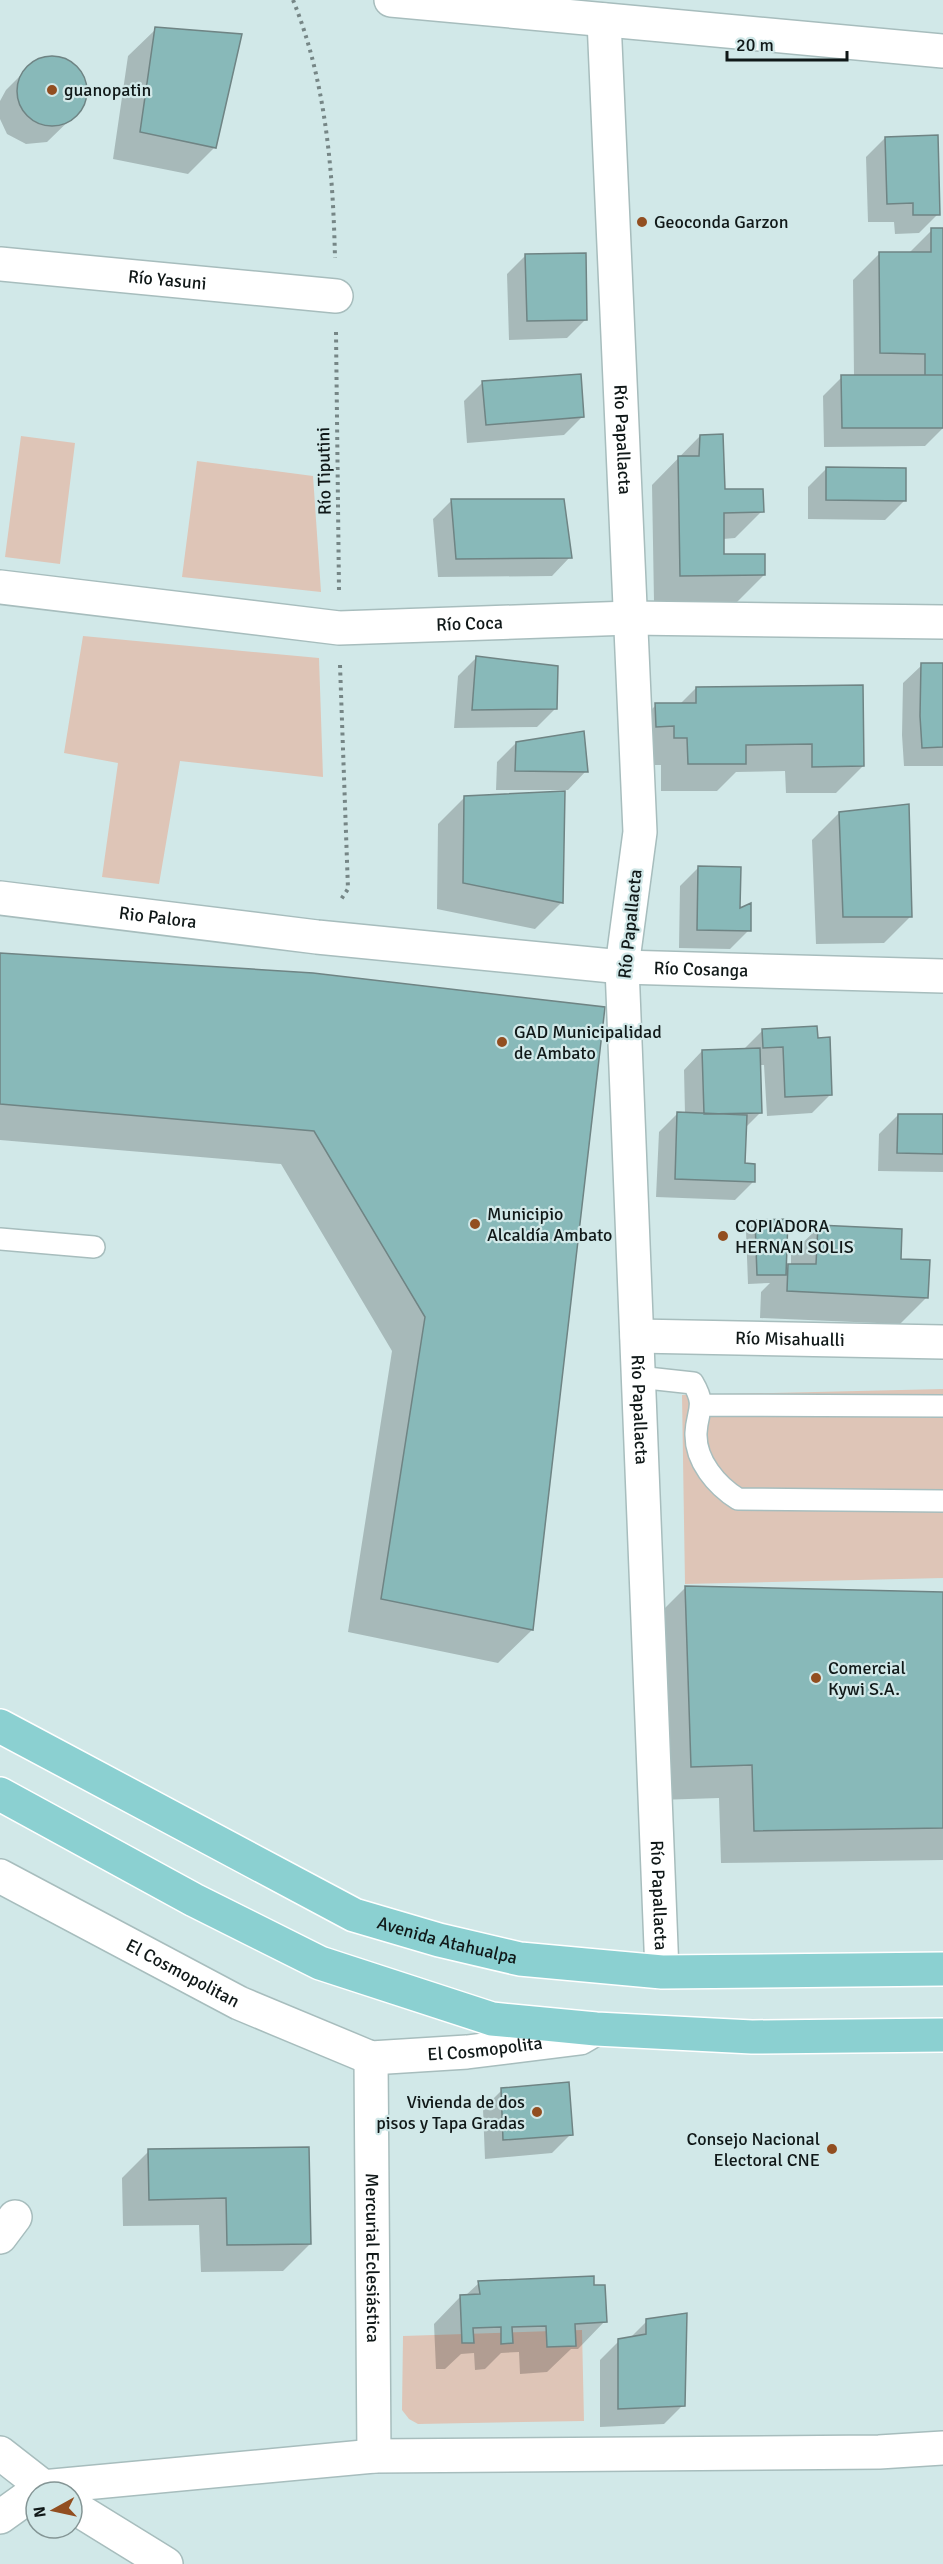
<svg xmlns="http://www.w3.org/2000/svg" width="943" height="2564" font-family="Signika,sans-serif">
  <rect width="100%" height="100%" fill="#d1e8e8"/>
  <path fill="#dec5b7" d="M21 436 75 443 60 564 5 557Z
    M197 461 313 476 321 592 182 577Z
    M83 636 319 658 323 777 180 761 159 884 102 877 118 763 64 753Z
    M943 1389V1578L685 1584 682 1395Z
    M582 2330 584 2421 418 2424 409 2419 402 2410 403 2336Z"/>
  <path fill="#0003" d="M156 29 215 147 188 174 113 159 128 56Z
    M45 58 67 60 83 76 86 98 82 108 47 142 26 144 7 134 0 119V101L6 90 34 62Z
    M885 138 938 214 919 233 895 234 894 222H868L866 157Z
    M932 230H943V428L925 446 824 447 823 396 842 377H854L853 280 880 253H909Z
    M526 255 586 319 567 338 509 340 507 274Z
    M483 382 583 416 564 435 467 443 464 401Z
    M700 436 723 491 762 511 735 538 723 539V556L764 575 737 602H654L652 485Z
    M827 468 904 501 885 520 808 519V487Z
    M452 500 570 557 552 576 438 577 433 519Z
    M477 657 556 708 537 727 454 728 458 676Z
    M922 665H943V766H904L902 735 903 683Z
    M696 688 863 766 836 793H786L785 771 736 772 717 791H661V765H648L629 732 656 705 680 704Z
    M516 743 586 771 568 790H564L562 902 535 929 437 909 438 824 465 797 564 793V790H496L497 762Z
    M839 813 911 916 884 943 816 944 812 840Z
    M699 867 749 930 730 949 679 948 680 886Z
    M0 954 603 1008 532 1630 498 1663 348 1632 392 1351 281 1164 0 1140Z
    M815 1027 831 1094 812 1113 767 1116 764 1065H759L761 1112 745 1128 744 1165 754 1181 735 1200 656 1197 659 1132 678 1113 685 1114 684 1070 702 1051 744 1049 763 1030Z
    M898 1115 943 1116V1172L878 1171 879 1134Z
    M756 1221 785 1269 791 1265V1254L819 1227 899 1260 927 1297 900 1324 760 1318 761 1292 770 1283 748 1284 746 1231Z
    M686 1587 943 1593V1860L721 1863 719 1798 658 1800 652 1621Z
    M502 2090 571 2134 552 2153 485 2159 483 2109Z
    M149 2151 310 2244 283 2271 201 2272 199 2225 123 2226 122 2178Z
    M479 2283 593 2286 605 2321 578 2349H571L547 2372 520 2374 519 2352 501 2353 485 2369 475 2370 474 2353 461 2354 445 2369H436L434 2324 461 2296H465Z
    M647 2321 683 2405 664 2424 600 2427V2360L619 2341 629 2339Z"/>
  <path fill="#88b9b9" stroke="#6f8484" stroke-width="1.5" d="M155 27 242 34 216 148 140 132Z
    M17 91a35 35 0 1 1 70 0a35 35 0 1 1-70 0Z
    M938 135 940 215H913V203L887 204 885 137Z
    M931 228H943V375H925V354L880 353 879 252H931Z
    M586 253 587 320 527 321 525 254Z
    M581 374 584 417 486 425 482 381Z
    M841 375H943V428H842Z
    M723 434 725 489H763L764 512 724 513V554H765V575L680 576 678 456H699L700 435Z
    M826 467 906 468V501L826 500Z
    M451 499H564L572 558 456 559Z
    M476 656 558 666 557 709 472 710Z
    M921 663H943V747L922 748 920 716Z
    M863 685 864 766 812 767V744L746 745V764H688L687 738H674V726L656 727 655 703H696V687Z
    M584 731 588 772 515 771 516 742Z
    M565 791 563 903 463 883 464 796Z
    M909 804 912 917H843L839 812Z
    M698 866 741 867 740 908 751 903V931L697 930Z
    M0 953 313 973 605 1007 533 1630 381 1599 425 1317 314 1131 0 1104Z
    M817 1026 818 1038 830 1037 832 1095 785 1097 783 1047 763 1048 762 1029Z
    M760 1048 762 1113 704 1114 702 1050Z
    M677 1112 747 1115 745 1163 755 1164V1182L675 1179Z
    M898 1114H943V1154L897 1153Z
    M788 1219 786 1275H757L755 1220Z
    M818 1225 902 1229 901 1259 930 1260 928 1298 787 1291 788 1264H816Z
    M685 1586 943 1592V1828L754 1831 752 1765 691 1767Z
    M569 2082 573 2135 503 2140 501 2088Z
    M309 2147 311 2244 227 2245 226 2198 149 2200 148 2149Z
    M594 2276V2285H605L607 2322 575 2324 576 2346 547 2347 546 2326 512 2327 513 2343 501 2344V2327L473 2328 474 2343H462L460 2295 480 2294 478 2281Z
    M687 2313 685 2406 618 2409V2339L646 2334V2319Z"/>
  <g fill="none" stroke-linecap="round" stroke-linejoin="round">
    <g stroke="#a7bdbd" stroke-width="24">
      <path id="lane" d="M0 1239 94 1247
        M638 1377 693 1383C707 1407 697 1410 696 1433 695 1461 717 1486 738 1499L943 1501
        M702 1405 943 1406"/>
    </g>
    <g stroke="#a7bdbd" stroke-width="36">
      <g id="street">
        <path id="s1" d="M604 20 640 832 622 967 662 1972"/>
        <path id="s2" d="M0 264 336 296"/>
        <path id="s3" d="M0 587 339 628 630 618 943 622"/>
        <path id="s4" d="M0 898 317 937 622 967 943 976"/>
        <path id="s5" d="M637 1336 943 1342"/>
        <path id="s6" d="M0 1876 239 2003 371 2058 467 2052 580 2038 592 2031"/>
        <path id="s7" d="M371 2058 374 2456"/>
        <path d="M0 2237 15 2217"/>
        <path d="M0 2453 50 2492"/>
        <path d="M72 2506 166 2564"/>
        <path d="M0 2517 42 2487 374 2456 879 2452 943 2448"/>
      </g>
    </g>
    <g stroke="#a7bdbd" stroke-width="36">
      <path id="secondary" d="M391 0 943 51"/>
    </g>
    <g stroke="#fff" stroke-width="36">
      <g id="primary">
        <path id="s8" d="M0 1726 354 1915 439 1940 520 1959 662 1972 943 1969"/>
        <path d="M0 1794 194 1900 320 1963 492 2019 596 2029 752 2037 943 2035"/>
      </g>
    </g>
    <path stroke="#768686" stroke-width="4" stroke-dasharray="3 4.5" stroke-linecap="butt" d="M293 0C326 81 333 172 335 258
      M336 332 339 591
      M340 665 348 889 340 901"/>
    <use href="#lane" stroke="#fff" stroke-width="21"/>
    <use href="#street" stroke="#fff" stroke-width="33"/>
    <use href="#secondary" stroke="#fff" stroke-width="33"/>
    <use href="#primary" stroke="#8bd0d1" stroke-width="33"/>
  </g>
  <g fill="#924e20" stroke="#d1e8e8" stroke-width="2">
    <circle cx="52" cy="90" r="6"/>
    <circle cx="642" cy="222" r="6"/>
    <circle cx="502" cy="1042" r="6"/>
    <circle cx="475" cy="1224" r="6"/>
    <circle cx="723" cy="1236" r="6"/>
    <circle cx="816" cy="1678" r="6"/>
    <circle cx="537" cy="2112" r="6"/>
    <circle cx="832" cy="2149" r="6"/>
  </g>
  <g text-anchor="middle" stroke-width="4.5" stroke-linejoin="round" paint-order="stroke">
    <g font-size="18" fill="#101818" stroke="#d1e8e8" text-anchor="start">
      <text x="64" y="96">guanopatin</text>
      <text x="654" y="228">Geoconda Garzon</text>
      <text x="514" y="1038">GAD Municipalidad<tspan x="514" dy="21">de Ambato</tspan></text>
      <text x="487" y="1220">Municipio<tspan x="487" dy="21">Alcaldía Ambato</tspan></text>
      <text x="735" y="1232">COPIADORA<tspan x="735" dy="21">HERNAN SOLIS</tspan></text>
      <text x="828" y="1674">Comercial<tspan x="828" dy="21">Kywi S.A.</tspan></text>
      <text x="525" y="2108" text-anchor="end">Vivienda de dos<tspan x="525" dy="21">pisos y Tapa Gradas</tspan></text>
      <text x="820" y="2145" text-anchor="end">Consejo Nacional<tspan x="820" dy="21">Electoral CNE</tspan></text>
    </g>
    <g font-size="18" fill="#101818" stroke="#d1e8e8">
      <text dy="6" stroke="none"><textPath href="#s2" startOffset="168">Río Yasuni</textPath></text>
      <text dy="6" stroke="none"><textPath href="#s1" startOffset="420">Río Papallacta</textPath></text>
      <text transform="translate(324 471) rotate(-91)" y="6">Río Tiputini</text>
      <text dy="6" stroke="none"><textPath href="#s3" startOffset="472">Río Coca</textPath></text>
      <text dy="6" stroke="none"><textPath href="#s4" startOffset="159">Rio Palora</textPath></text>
      <text transform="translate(630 924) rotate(-84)" y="6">Río Papallacta</text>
      <text dy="6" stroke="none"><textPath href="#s4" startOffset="705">Río Cosanga</textPath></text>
      <text dy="6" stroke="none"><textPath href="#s5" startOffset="153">Río Misahualli</textPath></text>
      <text dy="6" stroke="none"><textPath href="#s1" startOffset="1392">Río Papallacta</textPath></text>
      <text dy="6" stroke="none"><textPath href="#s1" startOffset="1878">Río Papallacta</textPath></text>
      <text dy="6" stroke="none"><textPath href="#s8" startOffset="498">Avenida Atahualpa</textPath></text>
      <text dy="6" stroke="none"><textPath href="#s6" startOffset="207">El Cosmopolitan</textPath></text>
      <text dy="6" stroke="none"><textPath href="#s6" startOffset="528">El Cosmopolita</textPath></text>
      <text dy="6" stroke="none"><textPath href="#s7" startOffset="200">Mercurial Eclesiástica</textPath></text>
    </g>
  </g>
  <g transform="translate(54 2510) rotate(262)"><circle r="28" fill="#d1e8e8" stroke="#849595" stroke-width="1.5"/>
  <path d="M0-4.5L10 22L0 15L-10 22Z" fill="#924e20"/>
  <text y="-9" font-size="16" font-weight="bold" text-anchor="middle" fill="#101818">N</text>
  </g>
  <path d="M727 51v9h120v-9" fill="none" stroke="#101818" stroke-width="3"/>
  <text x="736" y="51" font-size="18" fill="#101818" stroke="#d1e8e8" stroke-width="4.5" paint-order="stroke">20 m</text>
</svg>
